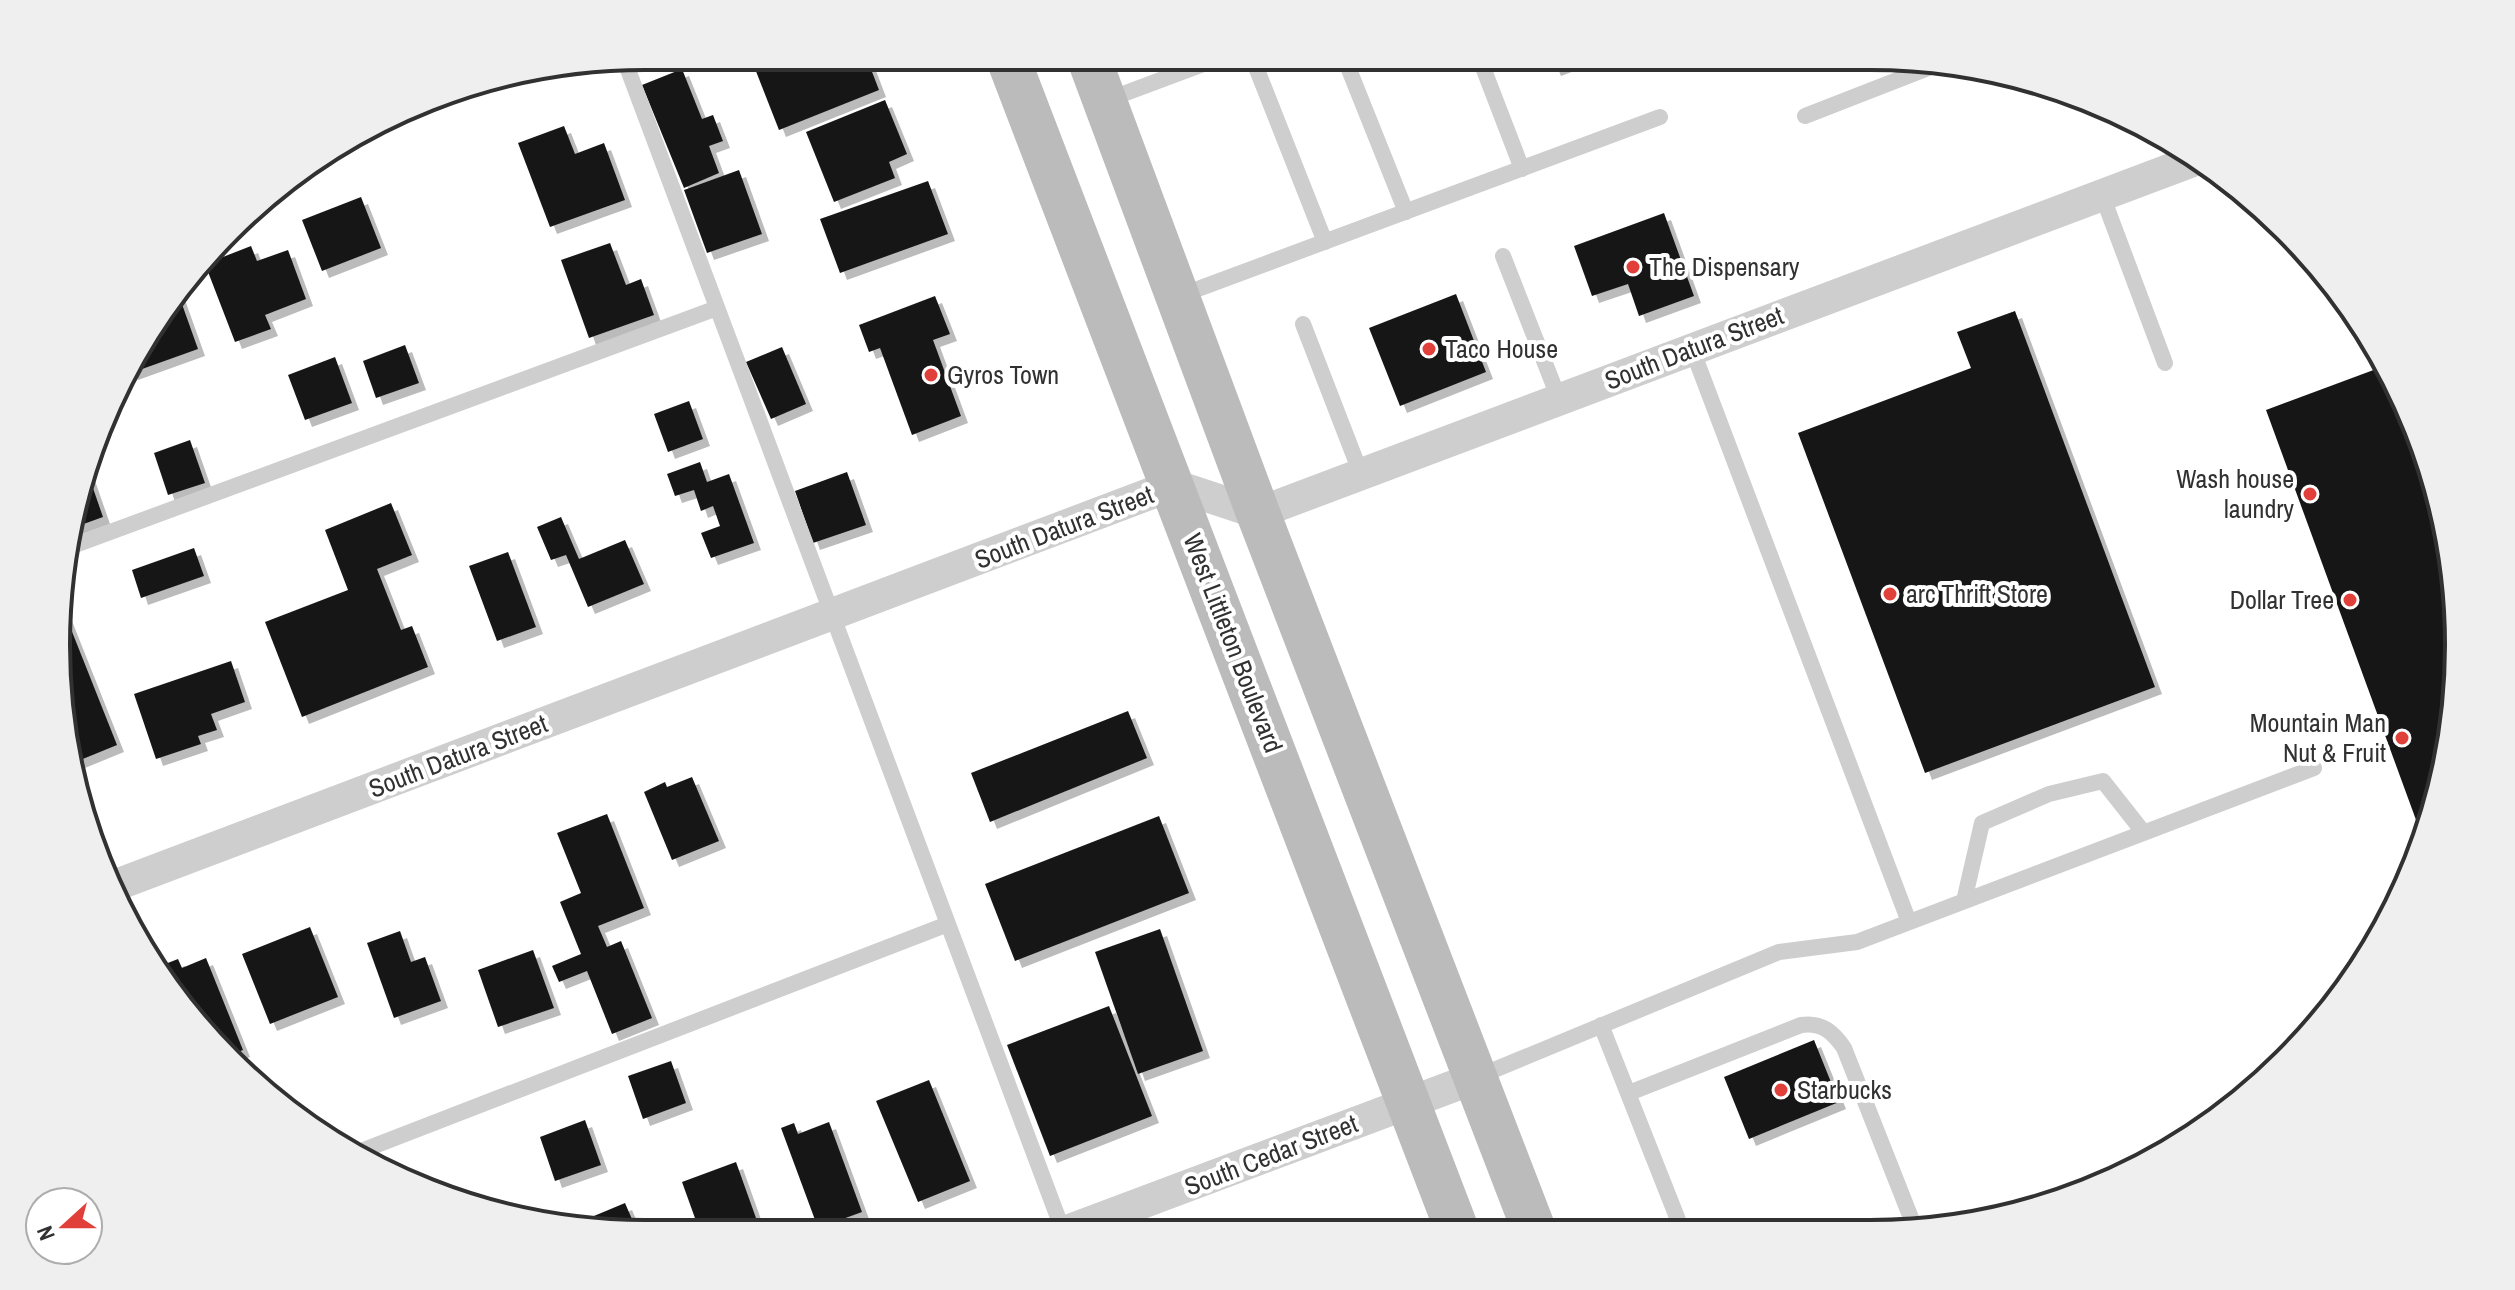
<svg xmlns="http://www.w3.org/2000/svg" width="2515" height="1290" font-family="'Archivo Narrow',sans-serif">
  <defs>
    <filter id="shadow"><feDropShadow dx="7" dy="7" stdDeviation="0" flood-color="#0004"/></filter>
  </defs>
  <rect width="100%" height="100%" fill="#fff"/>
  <path fill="#181818" filter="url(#shadow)" d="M750 56H866L879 90 779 130Z
    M1549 57H1586L1554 69Z
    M682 69 702 119 713 115 723 141 709 146 719 173 684 188 642 85Z
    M885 100 907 154 889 162 895 178 834 202 806 132Z
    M564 126 575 154 604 143 625 200 550 227 518 143Z
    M739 170 762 234 707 253 684 190Z
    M928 181 948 234 840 273 820 219Z
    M361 197 381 248 322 271 302 220Z
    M1664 213 1694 296 1639 316 1628 284 1592 296 1574 246Z
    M610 243 626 285 641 279 654 315 589 338 561 260Z
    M251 246 257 261 288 250 306 299 265 315 271 329 235 342 205 264Z
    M178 293 198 349 131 373 129 367 155 318Z
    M1456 294 1486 372 1400 406 1369 328Z
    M935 296 950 334 933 340 961 416 912 435 880 348 869 352 859 325Z
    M2015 311 2155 687 1925 773 1798 433 1971 368 1957 332Z
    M405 345 419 383 376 398 363 361Z
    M782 347 806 404 771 419 746 362Z
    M335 357 352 403 305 420 288 375Z
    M2387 365 2428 455 2454 568 2458 683 2439 797 2423 839 2266 410Z
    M689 401 703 439 668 452 654 414Z
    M190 440 205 483 168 495 154 453Z
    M700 462 707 482 729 474 754 543 711 558 701 533 720 526 713 506 701 511 694 490 675 496 667 474Z
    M86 468 103 517 67 530Z
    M847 472 866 525 813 543 795 491Z
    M391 503 412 555 377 569 401 630 412 626 428 667 302 717 265 622 348 590 325 530Z
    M561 517 579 559 625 540 644 584 588 607 566 555 551 560 537 527Z
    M194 548 204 576 141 598 132 570Z
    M508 552 536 627 497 641 469 566Z
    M65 614 117 745 73 763 61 721Z
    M231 661 245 702 211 714 217 730 198 736 201 744 156 759 134 694Z
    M1128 711 1147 758 990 822 971 773Z
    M692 777 719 841 672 860 644 792 665 782 667 787Z
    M607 814 644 908 598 926 607 947 621 941 652 1018 612 1034 587 971 559 982 552 966 581 954 560 902 581 893 557 833Z
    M1159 816 1189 893 1015 961 985 884Z
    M310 927 338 997 270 1024 242 954Z
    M1160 929 1203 1051 1138 1074 1095 952Z
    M400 931 411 962 425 957 441 1001 394 1018 367 943Z
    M533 950 554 1008 498 1027 478 970Z
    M206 958 243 1050 225 1057 160 966 178 959 182 968Z
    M1109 1006 1152 1116 1050 1156 1007 1045Z
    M1814 1040 1839 1102 1749 1139 1724 1077Z
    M671 1061 686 1103 643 1119 628 1076Z
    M929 1080 970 1181 918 1202 876 1101Z
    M585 1120 601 1165 555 1181 540 1137Z
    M829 1122 862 1212 818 1228 781 1128 794 1123 798 1134Z
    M736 1162 761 1232H700L682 1182Z
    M625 1203 638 1233H607L585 1229 582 1221Z"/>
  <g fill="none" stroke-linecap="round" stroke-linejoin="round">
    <path stroke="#cecece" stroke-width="16" d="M1252 57 1325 242
      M1344 57 1406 212
      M1479 57 1522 169
      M624 59 1063 1231
      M1107 100 1222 57
      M1805 116 1941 63
      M2102 195 2165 363
      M1503 256 1559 399
      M1179 296 1660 117
      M1303 324 1361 474
      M1692 349 1909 922
      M67 548 717 308
      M1964 901 1982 823 2049 794 2103 781 2144 833
      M1601 1025 1682 1230
      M1477 1077 1779 952 1857 942 2314 768
      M1629 1093 1801 1025C1822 1022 1833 1032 1844 1048L1911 1218
      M356 1153 948 924"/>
    <path stroke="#cecece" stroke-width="32" d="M111 887 1173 485 1258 513 2198 159
      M1067 1231 1475 1078"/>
    <path stroke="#bbb" stroke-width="44" d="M1007 56 1457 1230
      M1088 56 1258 513 1534 1230"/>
  </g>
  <g fill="#e1403a" stroke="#fff" stroke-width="3">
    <circle cx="1633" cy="267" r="8"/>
    <circle cx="1429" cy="349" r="8"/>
    <circle cx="931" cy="375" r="8"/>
    <circle cx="2310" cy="494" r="8"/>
    <circle cx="1890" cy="594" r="8"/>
    <circle cx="2350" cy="600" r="8"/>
    <circle cx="2402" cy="738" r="8"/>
    <circle cx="1781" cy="1090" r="8"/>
  </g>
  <g text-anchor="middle" stroke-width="8" stroke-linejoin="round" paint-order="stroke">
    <g font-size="26" fill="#313131" stroke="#fff" text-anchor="start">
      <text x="1649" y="276">The Dispensary</text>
      <text x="1445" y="358">Taco House</text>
      <text x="947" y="384">Gyros Town</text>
      <text x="2294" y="488" text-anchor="end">Wash house<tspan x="2294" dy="30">laundry</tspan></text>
      <text x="1906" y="603">arc Thrift Store</text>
      <text x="2334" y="609" text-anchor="end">Dollar Tree</text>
      <text x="2386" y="732" text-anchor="end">Mountain Man<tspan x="2386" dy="30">Nut &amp; Fruit</tspan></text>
      <text x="1797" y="1099">Starbucks</text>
    </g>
    <g font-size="26" fill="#313131" stroke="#fff">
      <text transform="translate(1694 348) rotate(-21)" y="9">South Datura Street</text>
      <text transform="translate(1064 527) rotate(-21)" y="9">South Datura Street</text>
      <text transform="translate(1233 643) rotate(69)" y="9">West Littleton Boulevard</text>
      <text transform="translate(458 756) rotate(-21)" y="9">South Datura Street</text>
      <text transform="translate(1271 1155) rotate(-21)" y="9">South Cedar Street</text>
    </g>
  </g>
  <path d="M0 0H2515V1290H0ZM645 70H1870A575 575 0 0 1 2445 645V645A575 575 0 0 1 1870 1220H645A575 575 0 0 1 70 645V645A575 575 0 0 1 645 70Z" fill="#efefef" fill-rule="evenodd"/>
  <path fill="none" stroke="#313131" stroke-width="4" d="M645 70H1870A575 575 0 0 1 2445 645V645A575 575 0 0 1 1870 1220H645A575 575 0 0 1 70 645V645A575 575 0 0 1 645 70Z"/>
  <g transform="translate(64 1226) rotate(249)"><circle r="38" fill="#ffffff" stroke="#adadad" stroke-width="2"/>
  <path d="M0-6L14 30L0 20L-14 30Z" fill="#e1403a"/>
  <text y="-12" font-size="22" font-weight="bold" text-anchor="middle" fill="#313131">N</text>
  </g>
</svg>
